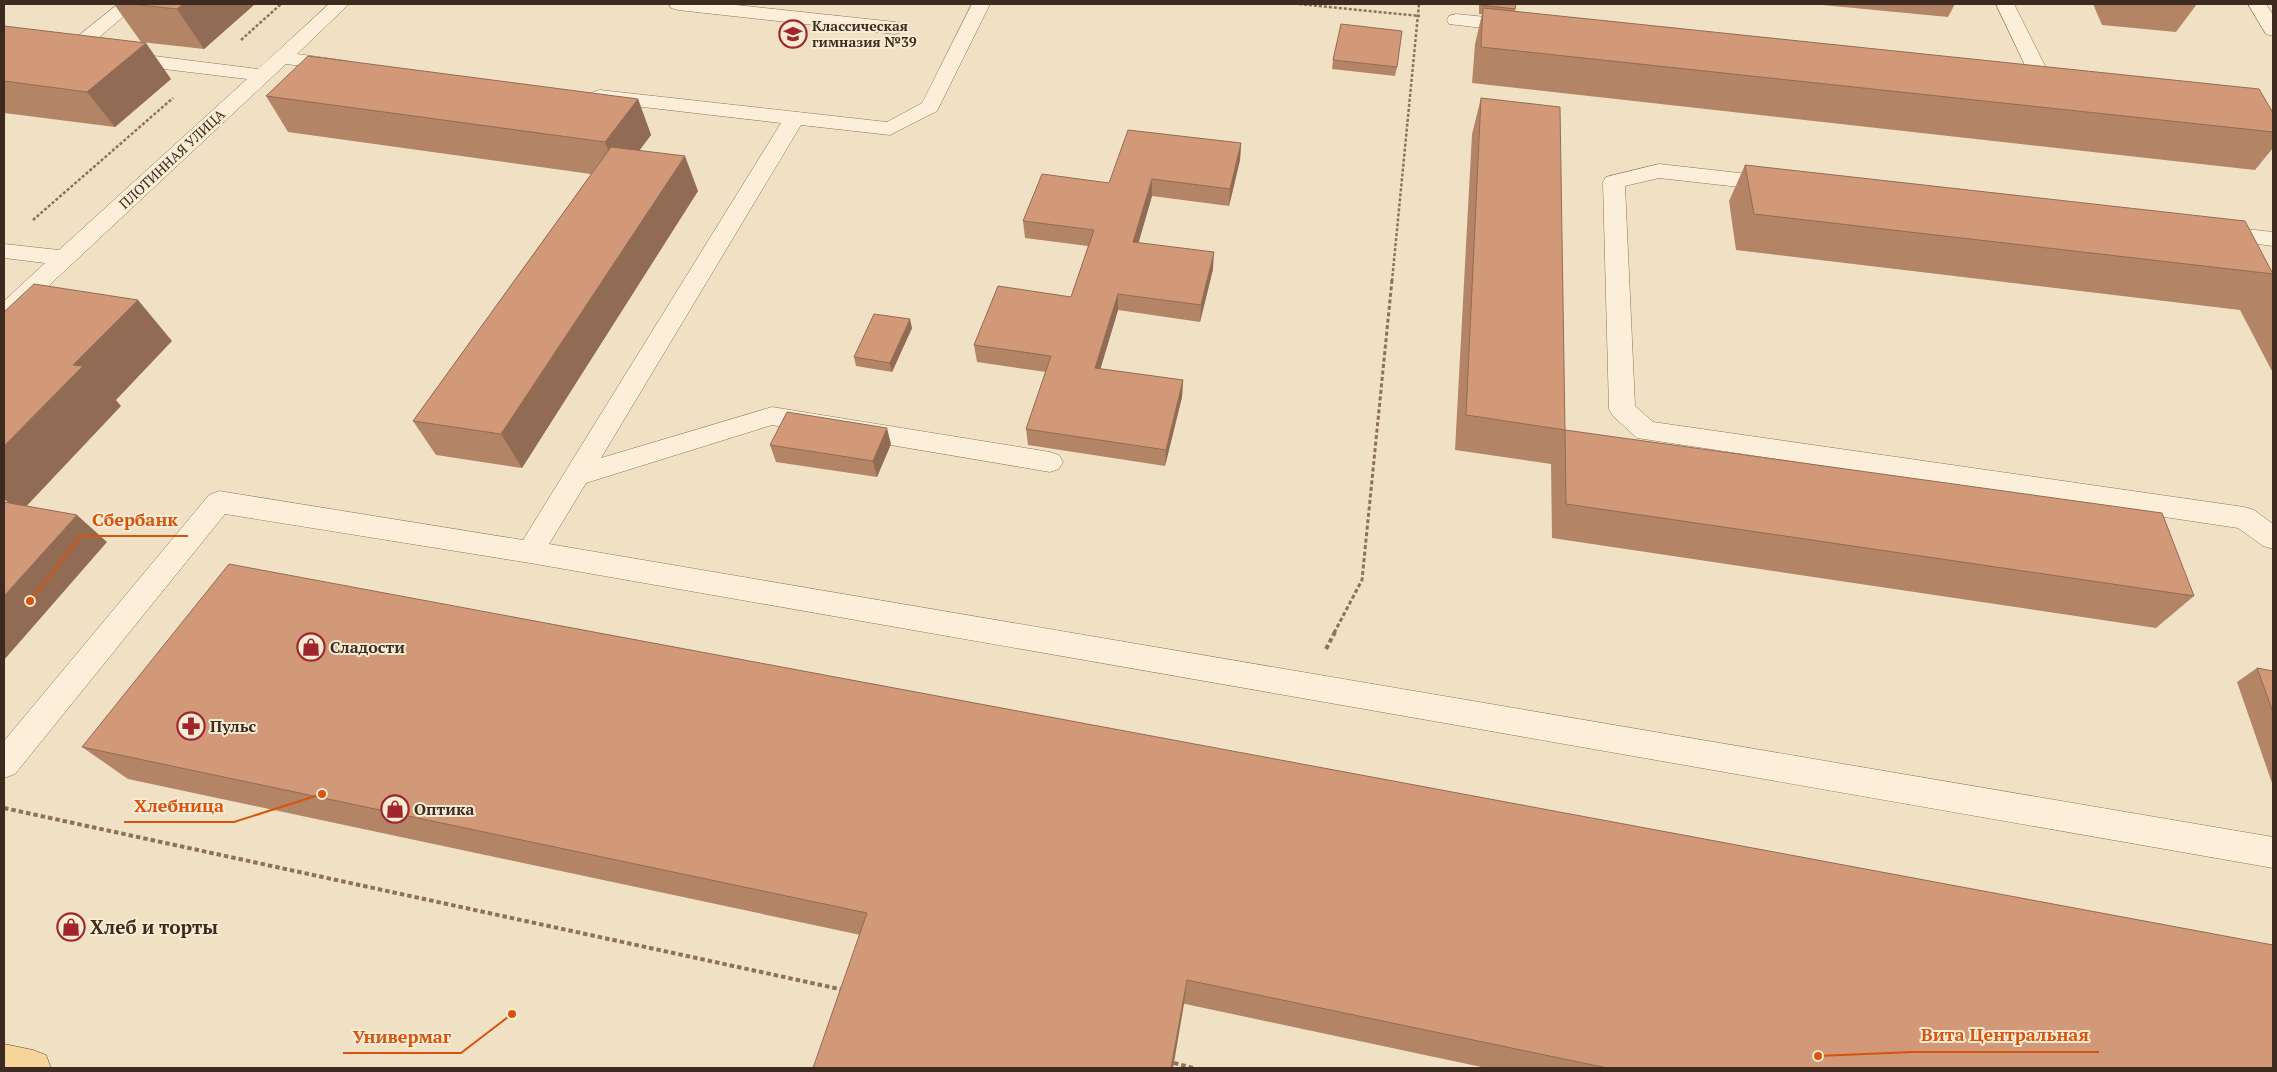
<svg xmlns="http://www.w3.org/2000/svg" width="2277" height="1072" font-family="'PT Serif',serif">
  <rect width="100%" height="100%" fill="#f1e1c4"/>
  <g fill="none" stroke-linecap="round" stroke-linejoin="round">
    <g stroke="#8d7259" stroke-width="1">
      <path id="minor" d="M118 4H138L77 56H63L60 52 63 48Z
        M329 4H349L297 54 348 61 351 65 348 69 341 71 286 64 12 320 4 322V301L45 263 4 258V244L59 250 247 79 122 64 115 62 112 58 115 54 122 52 258 69Z
        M669 4H727L895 22 902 24 905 28 902 32 895 34 678 10 671 8Z
        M972 4H990L937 111 890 135 801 125 601 458 772 407 1050 452 1059 455 1063 462 1059 469 1050 472 772 425 586 483 549 544 2273 837V868L530 563 225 514 15 774 4 778V741L209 495 219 491 523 540 781 123 600 102 593 100 590 96 593 92 600 90 887 122 922 103Z
        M1996 4H2014L2053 82 2050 86 2043 88 2036 86 2033 82Z
        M2248 4H2266L2273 15V36L2266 34Z
        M1456 14 1516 20 1523 22 1526 26 1523 30 1516 32 1449 24 1447 20 1449 16Z
        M1659 164 1775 177 1783 179 1786 184 1783 189 1775 191 1659 178 1625 186 1635 406 1653 422 2244 507 2254 510 2273 524V549L2263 546 2238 528 1637 438 1613 416 1609 409 1603 182 1606 177Z
        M2218 226 2273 232V246L2210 238 2207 233 2210 228Z"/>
    </g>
    <g stroke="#5b402e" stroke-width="1">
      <path id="major" d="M4 1044 33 1050 46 1055 51 1068H4Z"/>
    </g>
    <path stroke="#8d7259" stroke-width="2.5" stroke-dasharray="3 2" stroke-linecap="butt" d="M1299 4 1420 16
      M241 40 281 4
      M33 220 173 98
      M1392 281 1419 4"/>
    <path stroke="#8d7259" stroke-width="3" stroke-dasharray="4 2.5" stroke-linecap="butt" d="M1334 633 1362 580 1392 280"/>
    <path stroke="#8d7259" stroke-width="4" stroke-dasharray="4.5 3" stroke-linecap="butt" d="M1326 649 1335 632
      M4 808 844 990
      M1174 1063 1193 1068"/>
    <use href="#minor" fill="#fbefd9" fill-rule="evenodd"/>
    <use href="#major" fill="#f6d59b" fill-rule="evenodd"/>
  </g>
  <path fill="#b48467" d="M114 4H255L204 49 141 42Z
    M1479 4H1516L1515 12 2273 113V148L2255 170 1472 83 1475 44 1482 14H1479Z
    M1812 4H1955L1948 17Z
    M2093 4H2197L2176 32 2102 25Z
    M4 26 171 79 115 127 4 113Z
    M1333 60 1397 67 1395 76 1332 69Z
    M266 96 638 99 651 135 639 150 698 191 522 468 436 455 413 421 591 174 288 132Z
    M1481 98 1565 430 1551 464 1455 450 1472 134Z
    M1241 143 1240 160 1229 206 1152 196 1138 242 1213 269 1200 322 1118 310 1100 369 1183 380 1182 397 1165 466 1028 445 1026 429 1046 372 977 362 974 345 1071 297 1088 246 1025 238 1023 221Z
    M1745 165 2273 273V373L2240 310 1736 250 1729 201Z
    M912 328 892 372 856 366 854 357Z
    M1565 430 2194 596 2156 628 1552 538 1551 464Z
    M891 444 877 477 776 462 770 445Z
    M2257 668 2273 671V786L2237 682Z
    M82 747 2273 1068H1486L128 779Z"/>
  <path fill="#926b54" d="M183 4H255L204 49 177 9Z
    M146 43 171 79 115 127 87 92Z
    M638 99 651 135 619 178 605 142Z
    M1241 143 1240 160 1229 206 1230 189Z
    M685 156 698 191 522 468 501 434Z
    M1152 179V196L1134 259 1133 242Z
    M1214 252 1213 269 1200 322 1201 305Z
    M1118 294V310L1096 384 1095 368Z
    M138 300 172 341 116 400 121 406 20 513 4 499V446L73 365Z
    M910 319 912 328 892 372 890 363Z
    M1183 380 1182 397 1165 466 1166 450Z
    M887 428 891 444 877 477 873 461Z
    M77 515 107 542 4 660V596Z
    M1187 980 1184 1004 1173 1068H1171Z"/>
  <path fill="#d19978" stroke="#926b54" d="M131 4H183L177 9Z
    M1481 4H1516L1515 9 1481 5Z
    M1483 8 2259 89 2273 113V132L1481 47Z
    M1341 24 1402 31 1397 67 1333 60Z
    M4 26 146 43 87 92 4 81Z
    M308 56 638 99 605 142 266 96Z
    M1481 98 1560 107 1565 430 1466 415Z
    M1128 130 1241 143 1230 189 1152 179 1133 242 1214 252 1201 305 1118 294 1095 368 1183 380 1166 450 1026 429 1051 356 974 345 998 286 1071 297 1094 230 1023 221 1042 174 1109 183Z
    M611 147 685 156 501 434 413 421Z
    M1745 165 2245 221 2273 274 1754 214Z
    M34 284 138 300 73 365 83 366 4 446V312Z
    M874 314 910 319 890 363 854 357Z
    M787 412 887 428 873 461 770 445Z
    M1565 430 2162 513 2194 596 1566 504Z
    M4 502 77 515 4 596Z
    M229 564 2273 945V1068H1607L1187 980 1171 1068H813L867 913 82 747Z
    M2257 668 2273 671V712Z"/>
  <defs>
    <g id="school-ring" transform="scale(1.4375)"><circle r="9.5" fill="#f8ecd5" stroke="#a0252c" stroke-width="1.5"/><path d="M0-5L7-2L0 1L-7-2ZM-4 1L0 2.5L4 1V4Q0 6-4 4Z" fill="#a0252c"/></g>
    <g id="shop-ring" transform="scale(1.4375)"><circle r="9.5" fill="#f8ecd5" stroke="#a0252c" stroke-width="1.5"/><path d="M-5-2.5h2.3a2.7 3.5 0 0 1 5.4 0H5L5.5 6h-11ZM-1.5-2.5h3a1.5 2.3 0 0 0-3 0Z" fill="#a0252c"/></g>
    <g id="pharmacy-ring" transform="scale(1.4375)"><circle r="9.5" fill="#f8ecd5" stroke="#a0252c" stroke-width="1.5"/><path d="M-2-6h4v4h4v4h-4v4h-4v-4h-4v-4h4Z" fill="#a0252c"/></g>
  </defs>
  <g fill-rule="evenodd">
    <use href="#school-ring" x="793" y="34"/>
    <use href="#shop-ring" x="311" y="647"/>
    <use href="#pharmacy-ring" x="191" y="726"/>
    <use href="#shop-ring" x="395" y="809"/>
    <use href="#shop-ring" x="71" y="927"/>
  </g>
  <g text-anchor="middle" stroke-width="4" stroke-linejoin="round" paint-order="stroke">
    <g font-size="14" font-weight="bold" fill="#3c2b1e" stroke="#f8ecd5" text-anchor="start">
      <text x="812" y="31">Классическая<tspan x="812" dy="16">гимназия №39</tspan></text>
    </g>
    <g font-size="14" fill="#3c2b1e" stroke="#f8ecd5">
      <text transform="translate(172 159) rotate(-43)" y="5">ПЛОТИННАЯ УЛИЦА</text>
    </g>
    <g font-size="16" font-weight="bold" fill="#3c2b1e" stroke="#f8ecd5" text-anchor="start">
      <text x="330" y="653">Сладости</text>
      <text x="210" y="732">Пульс</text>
      <text x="414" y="815">Оптика</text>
    </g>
    <g font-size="19" font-weight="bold" fill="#3c2b1e" stroke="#f8ecd5" text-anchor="start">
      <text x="90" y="934">Хлеб и торты</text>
    </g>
  </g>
  <path fill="none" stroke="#d7540e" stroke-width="2" d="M30 601L81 536H188M322 794L234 822H124M1818 1056L1912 1052H2099M512 1014L461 1053H343"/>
  <g fill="#d7540e" stroke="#f8ecd5" stroke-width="2">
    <circle cx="30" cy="601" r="5"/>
    <circle cx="322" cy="794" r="5"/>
    <circle cx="1818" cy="1056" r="5"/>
    <circle cx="512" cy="1014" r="5"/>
  </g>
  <g font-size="18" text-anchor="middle" font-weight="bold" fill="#d7540e" stroke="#f8ecd5" stroke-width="4" stroke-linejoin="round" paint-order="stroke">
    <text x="135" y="526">Сбербанк</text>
    <text x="179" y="812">Хлебница</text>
    <text x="2005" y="1041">Вита Центральная</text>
    <text x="402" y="1043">Универмаг</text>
  </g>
  <rect width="2277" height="1072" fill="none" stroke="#3c2b1e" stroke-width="10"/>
</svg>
